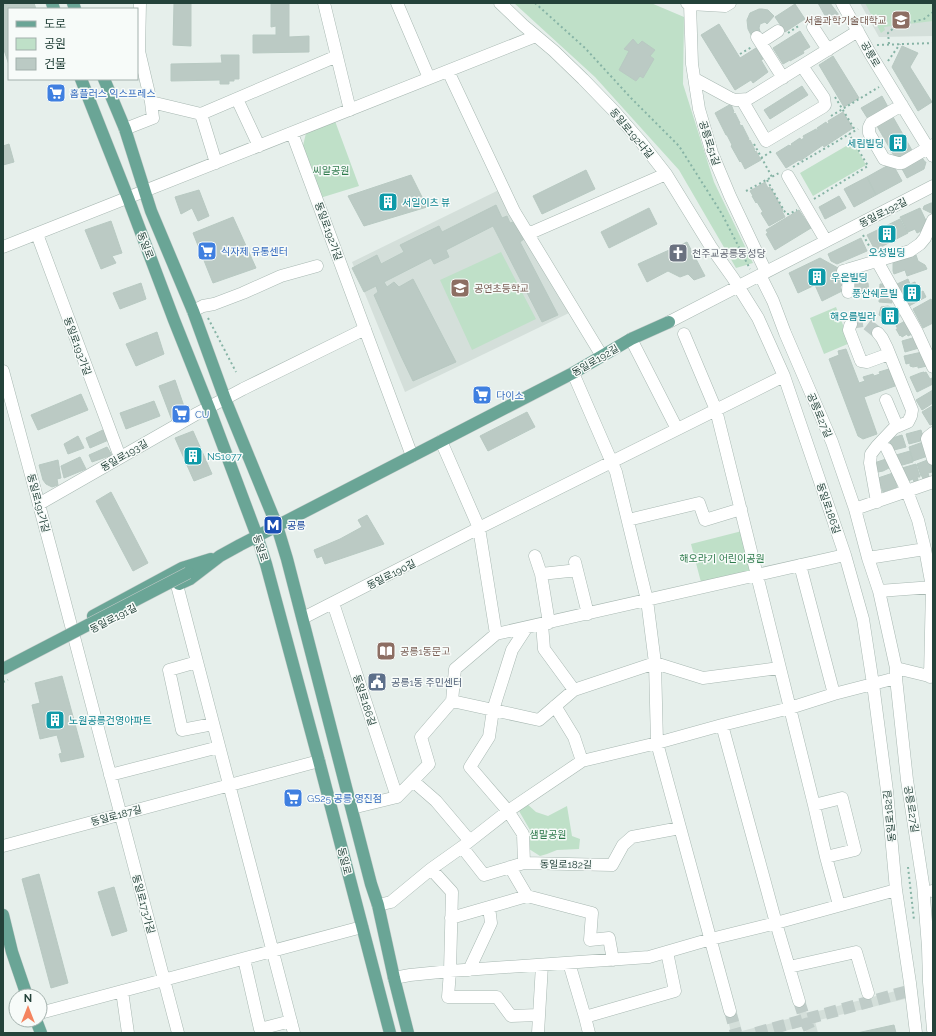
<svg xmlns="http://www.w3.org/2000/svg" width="936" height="1036" font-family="Raleway,'Noto Sans KR',sans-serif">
  <rect width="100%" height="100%" fill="#e6efeb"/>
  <path fill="#d4dfda" d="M860 3H933V36L879 37Z
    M505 187 569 313 405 392 352 262Z
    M907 988 909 996 905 999 815 1021 818 1033H806L804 1026 777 1033H731L727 1015 737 1013 742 1031 799 1016 796 1006 804 1004 807 1014Z"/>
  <path fill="#bfe0c8" d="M514 3H651L684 17 683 84 714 182 753 263 736 268 679 170 595 77Z
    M865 3H933V21L884 27 885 30 881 33Z
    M335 121 359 186 320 198 302 150 306 133Z
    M853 142 866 165 813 196 800 173Z
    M501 252 536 319 472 350 440 280Z
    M836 307 850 343 824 354 810 318Z
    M742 531 752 573 702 586 691 544Z
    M526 803 536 812 548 816 567 806 572 836 580 839 579 849 557 850 547 854 540 856 529 849 530 830 519 811Z"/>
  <path fill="#bbcac4" stroke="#b8c9c2" d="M10 3H34L36 9H9V65L3 47V5Z
    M174 3H191V46L173 45Z
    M271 3H289V37L309 36V52L253 53V35H276V26L271 27Z
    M818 3H830L839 15 828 21Z
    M795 4 805 19 785 32 775 17Z
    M759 9H762L768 10 774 16 767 24 765 22 760 24 759 28 761 35 753 39 748 29 747 20 750 13Z
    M719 24 740 58 756 48 763 59 761 60 768 72 753 83 751 80 735 90 701 35Z
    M800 31 810 47 803 51 804 53 790 61V60L783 64 773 48Z
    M633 39 638 45 642 41 655 50 650 56 654 59 643 78 640 76 636 81 619 70 629 51 624 49Z
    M902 46 918 53 910 67 932 102 918 111 892 67Z
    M221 55H239V79H234V81H229V84H220V80L171 81V64L222 63Z
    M833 56 859 98 844 107 819 65Z
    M802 86 808 95 770 119 764 110Z
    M882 96 888 107 868 119 861 108Z
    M731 104 734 112H733L734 114 735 113 740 123H739L741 126 742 125 749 139 748 140V141L750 140 755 150 754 151 755 152 756 151 761 160 745 169 741 161 740 162 731 146 732 145 727 135H726L715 113Z
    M843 112 853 128 824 147 823 145 800 161 799 160 786 168 776 153 789 145 790 146 792 145 791 144 800 138 801 140 804 138 803 136 816 129 817 131 818 130 817 128 826 122 827 124 829 123 828 121Z
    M893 117 913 152 897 161 877 126Z
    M9 144 14 162 3 165V146Z
    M921 156 925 162H926L924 169 907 178 901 167Z
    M892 163 902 181 876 195 867 177Z
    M586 170 595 189 542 214 533 196Z
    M411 175 427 207 364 226 348 196Z
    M867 177 876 195 854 207 844 189Z
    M765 182 768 188 770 187 783 210 782 211 785 217 769 226 761 213 763 212 757 202 756 203 752 196H753L750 191Z
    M199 190 209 216 198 221 192 208 181 214 175 197Z
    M839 196 846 208 825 219 819 207Z
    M931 203H933V214L923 209 924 206Z
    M496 205 502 218 507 216 510 223 513 222 516 227 517 226 524 239 520 242 558 315 542 322 493 226 446 250 449 257 434 264 431 258 384 282 387 287 394 282 399 287 413 279 456 362 413 381 401 356 374 295 378 292 376 286 364 292 352 268 377 255 381 264 404 252 400 245 439 226 442 232Z
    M649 208 657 224 609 248 601 232Z
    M920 208 929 227 917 233 915 229 908 232 900 217Z
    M799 210 811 228 775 250 766 234 768 233 766 230Z
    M233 217 256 268 213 283 193 233Z
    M900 219 908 233 875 250 867 235Z
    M111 221 122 253 112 256 116 263 101 269 85 230Z
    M861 238 867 251 837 264 831 261 828 254Z
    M687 242 705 276 694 280 688 274 680 277 668 271 647 282 638 264Z
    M916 255 918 261 925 265 927 269 907 276 905 270 894 274 893 271V263Z
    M820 258 838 268 846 281 840 287 842 291 822 301 815 285 798 293 789 273Z
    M908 279 910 284 915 282 917 288 919 287 921 292 923 291 926 297 907 307 902 297 906 295 905 293 900 295 897 284Z
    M141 283 146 299 120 309 113 293Z
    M855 283H868L869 292 856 293Z
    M880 284H883L892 301V303L879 302Z
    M931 299 933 303V323L923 328 913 309Z
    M888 306 893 308V307L901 312 899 315 900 316 894 325 879 315 881 307Z
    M905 321 912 334 908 336 907 334 902 337 901 335 900 336 896 329H898L896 326Z
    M157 332 164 354 136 366 126 344Z
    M916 337 919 348 905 352 902 341Z
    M846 349 859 383 865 381 863 377 873 374 874 376 880 374 879 372 889 369 895 386 864 397 877 434 863 439 858 436 829 359 839 355 838 351Z
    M922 352 927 366 918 368V366L913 367 910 366V363L906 364 904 356Z
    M924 372V373L926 372 930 379 932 378 933 384 917 392 910 377 920 373Z
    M175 380 188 418 173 423 159 386Z
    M933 390V403L922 410 916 400Z
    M81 394 88 410 38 430 31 415Z
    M154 401 160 416 126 429 120 413Z
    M932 406 933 409V424L930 425 922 412Z
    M527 412 535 427 488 451 480 436Z
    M105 429 111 439 90 448 86 438Z
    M921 430 924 440 909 444 906 434Z
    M193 431 212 474 194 481 175 438Z
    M902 435 906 447 894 450 893 445 891 446 889 439Z
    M78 436 84 448 68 454 64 444Z
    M923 442 928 456 913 461 909 447Z
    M107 447 112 455 92 462 89 455Z
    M910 451 913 462 899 466 896 455Z
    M80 457 86 469 64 478 61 466Z
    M886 459 889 468 883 471 878 472 874 463Z
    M930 459 933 470 932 471V472L928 473 930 480 924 482 922 476H921L917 464Z
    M58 460 61 478 57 479 58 485 52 487 46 484 43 480 39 465Z
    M916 464 920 477H917L919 482 915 485 913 479 908 481 902 468Z
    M893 473 897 487 883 492 878 478Z
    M111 492 148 563 133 571 96 501Z
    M367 515 384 544 325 564 322 556 317 558 314 550 340 539 362 527 358 520Z
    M62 676 84 757 61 762 59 754 62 753 57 735 40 739 32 705 40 703 35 683Z
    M39 874 68 983 51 988 22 879Z
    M114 887 127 931 112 936 98 892Z
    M894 1025 896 1033H857L889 1026Z"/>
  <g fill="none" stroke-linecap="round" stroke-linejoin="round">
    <path stroke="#bfccc8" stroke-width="12" stroke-dasharray="12 6" stroke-linecap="butt" d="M851 324 856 322 863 321 878 333
      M799 1001 805 1020 811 1033
      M730 1011 736 1033
      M756 1033 908 991"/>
    <g stroke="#a8b8b2" stroke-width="13">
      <path id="minor" d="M140 3 139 51 151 102 201 114 337 56
        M324 3 350 110
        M397 3 429 78
        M500 3 523 25 554 51 583 79 614 111 641 142 666 174 711 247 733 278 758 318 784 376 845 555 863 619 873 684 887 791 896 890 910 983 916 1033
        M687 3 690 4 692 64 699 109 712 153 730 196 766 272
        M691 3 690 4 725 6 730 3
        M842 3 871 55 933 156
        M813 27 828 50
        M757 37 783 78
        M761 42 778 31
        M448 71 514 211 602 356
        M695 79 730 98 735 100 748 99 858 31
        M237 99 259 146
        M742 100 766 141 823 107 825 105 824 98 802 66
        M902 105 871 123 869 127V133L884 159 898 163H902L933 145
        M201 114 216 163
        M125 129 153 118 151 102
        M292 133 412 456
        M788 176 826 241
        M37 234 120 457
        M528 234 666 174
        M3 247 536 36
        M877 261 917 332 933 367
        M843 271 910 251 920 244 925 238 933 220
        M760 275 773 301 785 333 832 442 855 509 868 558 879 591 896 668V678L907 780 923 884 928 947 929 982 933 1030
        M848 292 849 269
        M193 311 203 306 214 304 243 293 281 276 317 266
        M669 322 933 186
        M851 324 850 326 849 330 861 361 867 362 889 354
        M684 334 716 410 814 805 826 857 839 905
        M631 339 677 429
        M3 371 52 553 178 1033
        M573 373 616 472 647 600 655 663 657 743 730 1011
        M886 400 897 426
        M933 433 928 437 927 439 933 459
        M441 441 479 528 496 634
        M887 449 907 491 918 520 925 549 932 587 930 677
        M877 502 870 463 871 454 877 446 894 428 908 422 911 416 912 410 887 348 882 338 878 333
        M39 504 198 413 243 389 365 329
        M855 509 933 482
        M628 520 699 503 705 520 741 509
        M535 556 541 574 549 623
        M868 558 925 549
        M575 562 588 614
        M800 565 834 694
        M541 574 569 571H577
        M177 585 294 1033
        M879 591 933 587
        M333 603 397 797
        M303 618 479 528 784 376
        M542 624 544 649 574 690
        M197 662 169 670 182 730 213 724
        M779 668 703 678 655 663 574 690 539 720 452 701 455 669 496 634 845 555
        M896 668 933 677
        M555 706 574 737 582 761
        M722 725 776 923 799 1001
        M110 775 219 747
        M413 781 436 801 469 840
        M814 805 842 798 855 850 826 857
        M352 808 397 797 429 764 421 737 452 701
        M3 846 319 761
        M462 847 484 875 524 863 612 865 623 845 632 837 680 828
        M524 863 523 834 508 811 470 767 489 737 493 710 512 650 527 627
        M510 867 527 896
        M431 869 452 892 450 971 448 997H497L511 1016 538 1015
        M932 891H933
        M378 905 391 902 431 869 462 847 508 811 582 761 657 743 722 725 790 708 834 694 896 678
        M451 918 527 896 592 913 590 940 609 938 613 960
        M244 959 260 1029 291 1021
        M569 963 585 1017 589 1033
        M789 967 856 952 868 993
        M469 970 491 923 489 907
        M394 978 410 975 450 971 649 957 711 939 776 923 896 890
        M122 991 128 1033
        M40 1013 362 927
        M585 1017 675 991 667 952
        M538 1033 542 965"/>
    </g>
    <g stroke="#c2cac8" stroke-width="13">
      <path id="major" d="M52 3 54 9
        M73 3 75 9
        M81 79 128 198 174 320 209 408 257 536 266 564 319 761 390 1033
        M104 79 125 129 151 211 193 311 225 399 277 526 287 559 371 884 378 905 394 978 408 1033
        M179 584 190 579 220 556 240 545 573 373 631 339 669 322
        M93 616 182 568 211 559
        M3 915 12 952 27 996
        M36 1020 41 1033"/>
    </g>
    <path stroke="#86b3a5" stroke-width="2" stroke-dasharray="2 3" stroke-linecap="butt" d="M535 3 585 48 631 98 679 146 722 214 750 269
      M788 33 800 25
      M889 44 888 33 896 26 924 19 933 12
      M877 45 933 43
      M740 54 752 47
      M888 61 900 44
      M835 97 855 130
      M831 116 879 87
      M754 144 772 177
      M761 158 772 151
      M793 167 858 129
      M767 180 786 214H789L797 210
      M746 191 779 173
      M814 199 868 166 849 134
      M863 235 872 251
      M208 318 236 372
      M3 682 8 680
      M908 867 914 920"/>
    <use href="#minor" stroke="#fff" stroke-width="12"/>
    <use href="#major" stroke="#6aa596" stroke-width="12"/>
    <g stroke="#c2cac8" stroke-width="13" stroke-linecap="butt">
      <path id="major-bridge" d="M3 669 188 573"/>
    </g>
    <use href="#major-bridge" stroke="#6aa596" stroke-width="12"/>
  </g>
  <defs>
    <g id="university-square" transform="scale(1)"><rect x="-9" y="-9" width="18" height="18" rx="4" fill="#8d6e63" stroke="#f7fbf9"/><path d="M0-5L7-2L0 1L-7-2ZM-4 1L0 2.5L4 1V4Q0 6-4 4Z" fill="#fff"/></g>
    <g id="supermarket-square" transform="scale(1)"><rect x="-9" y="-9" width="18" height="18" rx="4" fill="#3f7fe0" stroke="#f7fbf9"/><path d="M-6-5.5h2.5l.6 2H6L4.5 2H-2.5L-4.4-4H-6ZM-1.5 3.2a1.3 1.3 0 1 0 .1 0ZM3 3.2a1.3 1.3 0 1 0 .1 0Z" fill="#fff"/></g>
    <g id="building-square" transform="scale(1)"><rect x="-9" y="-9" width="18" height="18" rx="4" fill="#0f9aa8" stroke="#f7fbf9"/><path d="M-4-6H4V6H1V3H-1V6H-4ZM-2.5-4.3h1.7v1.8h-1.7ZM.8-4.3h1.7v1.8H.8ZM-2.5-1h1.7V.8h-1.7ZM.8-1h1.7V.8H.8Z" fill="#fff"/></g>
    <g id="church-square" transform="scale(1)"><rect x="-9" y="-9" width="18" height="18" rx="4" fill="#6b7280" stroke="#f7fbf9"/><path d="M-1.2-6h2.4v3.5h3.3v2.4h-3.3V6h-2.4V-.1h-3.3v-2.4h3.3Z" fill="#fff"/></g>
    <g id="school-square" transform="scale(1)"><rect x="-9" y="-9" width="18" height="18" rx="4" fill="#8d6e63" stroke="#f7fbf9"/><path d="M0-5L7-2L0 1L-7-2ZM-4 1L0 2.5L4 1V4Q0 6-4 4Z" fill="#fff"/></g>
    <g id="metro-square" transform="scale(1)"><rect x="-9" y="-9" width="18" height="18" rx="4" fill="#1a4fb4" stroke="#f7fbf9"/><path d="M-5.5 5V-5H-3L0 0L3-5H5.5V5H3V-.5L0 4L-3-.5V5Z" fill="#fff"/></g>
    <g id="library-square" transform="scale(1)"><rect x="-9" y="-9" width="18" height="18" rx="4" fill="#8d6e63" stroke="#f7fbf9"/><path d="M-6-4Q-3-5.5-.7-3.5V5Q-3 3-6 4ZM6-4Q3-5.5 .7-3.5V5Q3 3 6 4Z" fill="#fff"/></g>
    <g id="civic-square" transform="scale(1)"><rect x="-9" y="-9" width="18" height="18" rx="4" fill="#5c6f8a" stroke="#f7fbf9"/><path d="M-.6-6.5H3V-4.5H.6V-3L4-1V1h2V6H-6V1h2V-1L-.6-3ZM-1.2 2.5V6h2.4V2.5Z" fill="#fff"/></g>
  </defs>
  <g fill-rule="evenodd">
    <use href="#university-square" x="901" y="20"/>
    <use href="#supermarket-square" x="56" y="93"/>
    <use href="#building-square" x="898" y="143"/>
    <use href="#building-square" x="388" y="202"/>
    <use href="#building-square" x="887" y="234"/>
    <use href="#supermarket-square" x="207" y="251"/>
    <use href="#church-square" x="678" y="253"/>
    <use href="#building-square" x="817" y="277"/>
    <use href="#school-square" x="460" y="288"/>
    <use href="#building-square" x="912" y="293"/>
    <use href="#building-square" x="890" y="316"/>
    <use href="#supermarket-square" x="482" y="395"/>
    <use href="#supermarket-square" x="181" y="414"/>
    <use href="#building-square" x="193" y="456"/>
    <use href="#metro-square" x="273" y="525"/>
    <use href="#library-square" x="386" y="651"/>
    <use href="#civic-square" x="377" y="682"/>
    <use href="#building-square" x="55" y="720"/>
    <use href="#supermarket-square" x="293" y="798"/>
  </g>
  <g text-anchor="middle" stroke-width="3" stroke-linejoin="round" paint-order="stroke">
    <g font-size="10" fill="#785e54" stroke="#f7fbf9" text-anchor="start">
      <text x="887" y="24" text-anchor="end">서울과학기술대학교</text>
      <text x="474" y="292">공연초등학교</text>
      <text x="400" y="655">공릉1동문고</text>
    </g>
    <g font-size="10" fill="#24423a" stroke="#f7fbf9">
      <text transform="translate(871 54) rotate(60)" y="4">공릉로</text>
      <text transform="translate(632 133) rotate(50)" y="4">동일로192다길</text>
      <text transform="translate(710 143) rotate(72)" y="4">공릉로51길</text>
      <text transform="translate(883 212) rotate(-27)" y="4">동일로192길</text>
      <text transform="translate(329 231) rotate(70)" y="4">동일로192가길</text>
      <text transform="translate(146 245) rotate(69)" y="4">동일로</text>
      <text transform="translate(78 346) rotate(70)" y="4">동일로193가길</text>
      <text transform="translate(595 360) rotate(-30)" y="4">동일로192길</text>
      <text transform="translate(820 415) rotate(67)" y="4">공릉로27길</text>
      <text transform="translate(124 455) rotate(-30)" y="4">동일로193길</text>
      <text transform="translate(39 503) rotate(75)" y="4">동일로191가길</text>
      <text transform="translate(829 508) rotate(71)" y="4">동일로186길</text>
      <text transform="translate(261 548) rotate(72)" y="4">동일로</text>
      <text transform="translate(391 574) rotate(-27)" y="4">동일로190길</text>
      <text transform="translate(113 618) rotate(-27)" y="4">동일로191길</text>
      <text transform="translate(365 700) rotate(72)" y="4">동일로186길</text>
      <text transform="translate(912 809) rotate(81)" y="4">공릉로27길</text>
      <text transform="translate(116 815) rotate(-15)" y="4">동일로187길</text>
      <text transform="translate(889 816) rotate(-96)" y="4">동일로182길</text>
      <text transform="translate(345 861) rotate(76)" y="4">동일로</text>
      <text transform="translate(566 864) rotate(1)" y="4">동일로182길</text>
      <text transform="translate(144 904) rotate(75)" y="4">동일로173가길</text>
    </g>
    <g font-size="10" fill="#366cbe" stroke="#f7fbf9" text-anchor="start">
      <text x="70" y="97">홈플러스 익스프레스</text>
      <text x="221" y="255">식자제 유통센터</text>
      <text x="496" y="399">다이소</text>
      <text x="195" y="418">CU</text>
      <text x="307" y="802">GS25 공릉 영진점</text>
    </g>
    <g font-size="10" fill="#0d838f" stroke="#f7fbf9" text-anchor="start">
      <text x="884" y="147" text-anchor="end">세림빌딩</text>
      <text x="402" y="206">서일이츠 뷰</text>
      <text x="887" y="256" text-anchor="middle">오성빌딩</text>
      <text x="831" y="281">우은빌딩</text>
      <text x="898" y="297" text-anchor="end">풍산쉐르빌</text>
      <text x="876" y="320" text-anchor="end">해오름빌라</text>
      <text x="207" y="460">NS1077</text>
      <text x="69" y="724">노원공릉건영아파트</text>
    </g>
    <g font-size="10" fill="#2d7a4b" stroke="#f7fbf9">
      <text x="331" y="174">씨알공원</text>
      <text x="722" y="562">해오라기 어린이공원</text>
      <text x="548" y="838">샘말공원</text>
    </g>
    <g font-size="10" fill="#5b616d" stroke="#f7fbf9" text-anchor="start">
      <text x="692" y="257">천주교공릉동성당</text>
    </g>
    <g font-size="10" fill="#164399" stroke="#f7fbf9" text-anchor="start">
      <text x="287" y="529">공릉</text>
    </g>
    <g font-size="10" fill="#4e5e75" stroke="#f7fbf9" text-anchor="start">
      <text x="391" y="686">공릉1동 주민센터</text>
    </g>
  </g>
  <rect width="936" height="1036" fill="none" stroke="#24423a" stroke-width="8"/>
  <rect x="8" y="8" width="130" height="72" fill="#f7fbf9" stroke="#a3b1ad"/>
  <rect x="16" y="21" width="20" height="6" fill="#6aa596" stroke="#a3b1ad"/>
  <text x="44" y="28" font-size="12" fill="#24423a">도로</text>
  <rect x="16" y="38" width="20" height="12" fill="#bfe0c8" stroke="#a3b1ad"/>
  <text x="44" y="48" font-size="12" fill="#24423a">공원</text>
  <rect x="16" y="58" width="20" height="12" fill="#bbcac4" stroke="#a3b1ad"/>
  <text x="44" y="68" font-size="12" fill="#24423a">건물</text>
  <g transform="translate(28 1008)"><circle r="19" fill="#f7fbf9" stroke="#a3b1ad"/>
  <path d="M0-3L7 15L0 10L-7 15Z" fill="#f4845f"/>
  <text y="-6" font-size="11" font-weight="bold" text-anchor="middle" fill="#24423a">N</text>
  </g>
</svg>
